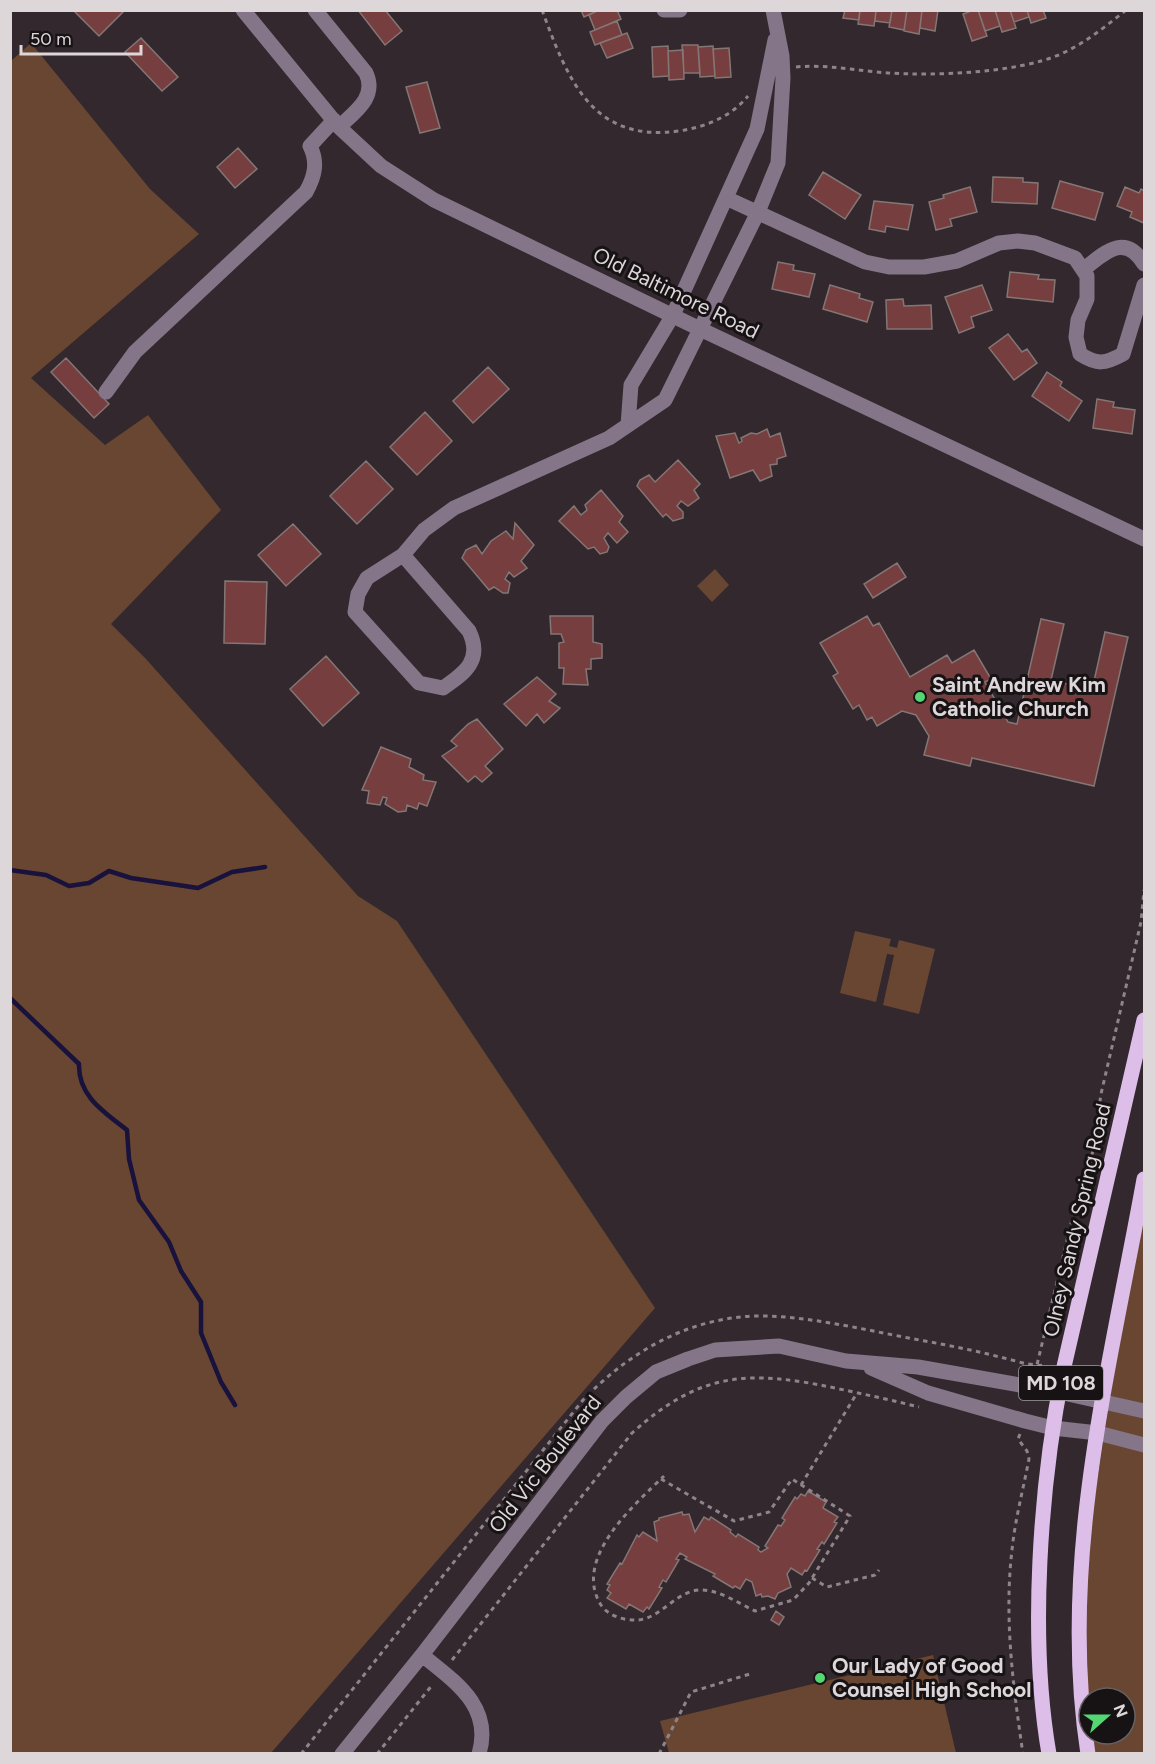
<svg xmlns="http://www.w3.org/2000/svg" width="1155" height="1764" font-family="Figtree,sans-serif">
  <rect width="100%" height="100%" fill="#32282d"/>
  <path fill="#694631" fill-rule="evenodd" d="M31 43 150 189 199 234 31 378 105 445 148 415 221 510 111 624 146 659 358 896 397 921 655 1308 271 1753H11L10 62Z
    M715 569 729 585 712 602 697 586Z
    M855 931 891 939 889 946 897 948 899 940 935 949 919 1014 883 1005 894 955 887 954 876 1002 840 993Z
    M1144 1179V1753L1088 1754 1080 1592ZM1089 1698H1125V1734H1089Z
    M933 1655 956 1753H669L660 1721Z"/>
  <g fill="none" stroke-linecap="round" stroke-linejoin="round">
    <path stroke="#18123c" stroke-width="4.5" d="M10 870 46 875 69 886 89 883 109 871 131 878 198 888 232 872 265 867
      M10 998 79 1064C78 1096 104 1112 127 1130L129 1159 139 1200 169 1242 181 1271 201 1302V1333L221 1382 235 1405"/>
  </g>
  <path fill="#763e3e" stroke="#837675" stroke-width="1.5" d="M73 10H122L123 12 99 36Z
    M358 10H385L402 31 385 45Z
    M581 10H599L584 17Z
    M599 10H617L621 19 595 30 589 15Z
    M845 10H860L859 20 843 18Z
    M860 10H876L874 26 858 24Z
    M876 10H892L890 23 875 21Z
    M892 10H907L904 30 889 27Z
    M907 10H922L919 34 904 31Z
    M922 10H938L935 31 920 28Z
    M974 10H978L987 36 972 41 963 14Z
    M978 10H995L1000 26 985 31Z
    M995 10H1010L1016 28 1002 32Z
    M1010 10H1027L1029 17 1014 22Z
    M1027 10H1043L1046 18 1031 23Z
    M617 21 622 35 595 45 590 32Z
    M627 33 633 48 607 58 600 43Z
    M141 38 178 77 162 91 125 52Z
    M682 45H698L700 73H684Z
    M668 46 669 76 653 77 652 47Z
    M713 46 715 76 700 77 698 47Z
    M729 48 731 77 715 78 713 49Z
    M683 50 684 79 669 80 668 51Z
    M427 82 440 128 420 133 406 87Z
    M238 148 257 169 235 188 217 167Z
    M823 172 861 195 845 219 809 195Z
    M993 177 1023 178V182L1038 183 1037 204 992 202Z
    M1060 181 1103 193 1095 220 1052 208Z
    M970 187 977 212 950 219 952 226 936 230 929 202 944 198 943 195Z
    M1125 187 1139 193 1141 189 1144 191V223L1130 217 1132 212 1117 206Z
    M874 201 913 205 908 230 886 226 885 232 869 229Z
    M778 262 794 265 793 270 815 274 809 297 772 289Z
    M1010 272 1039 275 1038 279 1055 280 1053 302 1007 297Z
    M830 285 860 294 859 298 873 302 867 322 823 309Z
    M982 285 992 310 971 317 974 327 959 333 945 297Z
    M903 299 904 306 931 305 932 329H887L886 300Z
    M1008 334 1022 352 1027 349 1037 363 1014 380 989 348Z
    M66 358 109 404 94 418 51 372Z
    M488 367 509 389 473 423 453 401Z
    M1047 372 1062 382 1060 386 1082 401 1069 421 1032 396Z
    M1097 399 1114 402 1113 407 1135 410 1132 434 1093 428Z
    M425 412 452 441 417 475 390 447Z
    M767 429 770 437 780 433 786 456 777 459V464L770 465 772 476 760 481 753 470 730 478 716 436 735 433 739 443 742 441 741 438 751 433 757 434Z
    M678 460 700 484 694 490 699 498 688 506 681 501 677 506 683 512V518L673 521 666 514 663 517 637 486 640 480 649 475 655 482Z
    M366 461 393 489 357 524 330 496Z
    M601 490 623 516 619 522 628 532 617 543 608 533 604 538 609 547 607 552 600 554 594 547 588 549 559 521 574 506 581 515 587 510 585 505Z
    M515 523 534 545 521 561 527 568 514 577 509 572 505 579 510 583 508 593H503L494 587 489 590 462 558 466 550 476 545 482 554 491 541 506 531 513 539Z
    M293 524 321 554 286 586 258 555Z
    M897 563 906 577 873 598 864 584Z
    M225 581 267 582 265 644 224 643Z
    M550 616H593V642L602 644V658L591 659V669H586L588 685 563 684 564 668H559V643L564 642 561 634H551Z
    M867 616 873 626 879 623 910 677 947 655 952 663 974 650 991 679 985 682 1008 722 1017 724 1041 619 1064 624 1051 680 1092 690 1105 632 1128 637 1094 786 972 758 970 766 924 755 929 736 916 715 902 711 877 726 872 717 867 720 859 705 853 709 833 676 838 673 820 643Z
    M326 656 359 693 323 726 290 689Z
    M537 677 556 694 549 701 560 708 544 723 537 714 526 726 504 704Z
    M477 719 503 749 485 766 492 773 482 782 475 776 468 782 442 756 457 746 451 741 468 724Z
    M381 747 411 759 409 767 424 775 423 780 436 782 427 806 419 803 417 809 407 805 406 811 398 812 385 804 387 798 383 797 380 805 367 803 369 791 362 790Z
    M808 1491 826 1502 823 1508 838 1517 834 1522 837 1523 824 1544 822 1542 817 1549 820 1550 807 1571 805 1570 802 1575 791 1568 787 1574 791 1587 778 1593 775 1599 768 1596 762 1597 761 1594 756 1596 752 1582 746 1579 740 1589 735 1586 733 1588 713 1576 715 1574 685 1559 687 1557 680 1553 676 1559 679 1560 666 1582 663 1580 659 1587 662 1588 649 1609 647 1607 643 1612 629 1604 626 1609 607 1598 611 1593 607 1590 610 1585 607 1584 620 1563 622 1564 637 1535 639 1537 643 1532 657 1541 654 1522 659 1520V1518L682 1512 683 1515 689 1514 695 1532 704 1517 709 1520 711 1517 731 1530 730 1532 736 1537 738 1534 759 1547 758 1550 761 1552 768 1548 765 1546 778 1525 781 1526 785 1520 782 1518 795 1497 797 1499 801 1494 805 1496Z
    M776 1611 784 1617 779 1625 771 1620Z"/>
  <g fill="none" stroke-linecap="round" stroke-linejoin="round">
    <path stroke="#8d8589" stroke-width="3" stroke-dasharray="4.5 4.5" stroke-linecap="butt" d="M542 10C568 80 592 143 679 131 705 127 731 117 748 96
      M796 67C825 64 858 71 888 73 935 76 1018 73 1061 54 1085 43 1105 27 1126 10
      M1035 1373 1074 1211 1091 1162 1101 1094 1141 922 1144 890
      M1076 1373 1093 1376
      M1020 1434 1018 1439 1027 1451 1029 1459C1023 1490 1015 1520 1012 1550 1004 1618 1013 1686 1023 1754
      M661 1479 734 1521 769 1512 792 1479 850 1516 809 1583 793 1600 755 1611C738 1603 718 1589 699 1590 675 1592 661 1618 638 1620 625 1621 608 1616 601 1605 572 1559 634 1505 664 1476
      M801 1485 857 1393
      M812 1578 827 1587 875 1575 879 1570
      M452 1660 632 1433C701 1371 749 1370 835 1388 863 1394 891 1400 919 1407
      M301 1754 583 1400C632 1349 695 1314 768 1316 820 1318 874 1332 925 1341 958 1347 990 1354 1023 1363 1031 1365 1042 1364 1049 1368
      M377 1754 433 1684
      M659 1754 691 1692 753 1673"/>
    <path stroke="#847589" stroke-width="15" d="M243 10 339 127 381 166 434 200 700 329 1144 539
      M315 10 366 73C377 97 356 111 339 127
      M664 10H680
      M726 198 865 262 889 267H924L957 261 999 243 1018 241 1035 243 1075 258 1087 276V299L1078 320 1076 337 1080 354C1097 365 1105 364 1123 354L1144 285
      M1083 270C1104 253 1125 232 1144 264
      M106 392 135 352 306 192C315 176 318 162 310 146L334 120
      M628 425 631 385 673 315 757 129 775 40
      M403 555 469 631C483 660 465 673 443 688L419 683 355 612 358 594 367 578 403 555 424 530 454 508 609 438 665 400 758 212 778 163 783 78 782 56 773 10
      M871 1368 928 1393 1025 1421 1053 1428 1098 1433 1144 1445
      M422 1655C455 1682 493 1706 479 1754
      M342 1754 422 1655 602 1421 626 1397 656 1372 688 1359 715 1350 779 1346 846 1361 918 1367 1059 1392 1144 1411"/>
    <path stroke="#ddbee8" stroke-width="15" d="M1049 1754C1029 1638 1040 1486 1063 1371L1144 1020
      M1088 1754C1058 1561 1110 1368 1144 1179"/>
  </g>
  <g fill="#54d672" stroke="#171315" stroke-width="2">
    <circle cx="920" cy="697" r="6"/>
    <circle cx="820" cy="1678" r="6"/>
  </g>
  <g text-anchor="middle" stroke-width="6" stroke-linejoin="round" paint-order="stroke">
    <rect fill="#171315" stroke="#a29c9f" stroke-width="1.5" x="1019" y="1366" width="84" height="34" rx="4.5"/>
    <g font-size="20" font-weight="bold" fill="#ded7da">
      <text x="1061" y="1390">MD 108</text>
    </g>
    <g font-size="21" fill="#ded7da" stroke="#171315">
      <text transform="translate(676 293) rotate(26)" y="7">Old Baltimore Road</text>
      <text transform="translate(1077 1220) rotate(-77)" y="7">Olney Sandy Spring Road</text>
      <text transform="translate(545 1464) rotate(-52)" y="7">Old Vic Boulevard</text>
    </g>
    <g font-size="21" font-weight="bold" fill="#ded7da" stroke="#171315" text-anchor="start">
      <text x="932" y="692">Saint Andrew Kim<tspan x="932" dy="24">Catholic Church</tspan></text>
      <text x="832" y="1673">Our Lady of Good<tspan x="832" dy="24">Counsel High School</tspan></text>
    </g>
  </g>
  <rect width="1155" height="1764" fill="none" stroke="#ded7da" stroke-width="24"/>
  <g transform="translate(1107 1716) rotate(69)"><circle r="28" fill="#171315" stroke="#676164" stroke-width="1.5"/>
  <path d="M0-4.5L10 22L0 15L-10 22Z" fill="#54d672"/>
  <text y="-9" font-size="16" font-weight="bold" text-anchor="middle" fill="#ded7da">N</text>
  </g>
  <path d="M21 45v9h120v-9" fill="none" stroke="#ded7da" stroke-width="3"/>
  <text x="30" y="45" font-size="18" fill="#ded7da" stroke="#171315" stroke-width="4.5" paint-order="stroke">50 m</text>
</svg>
